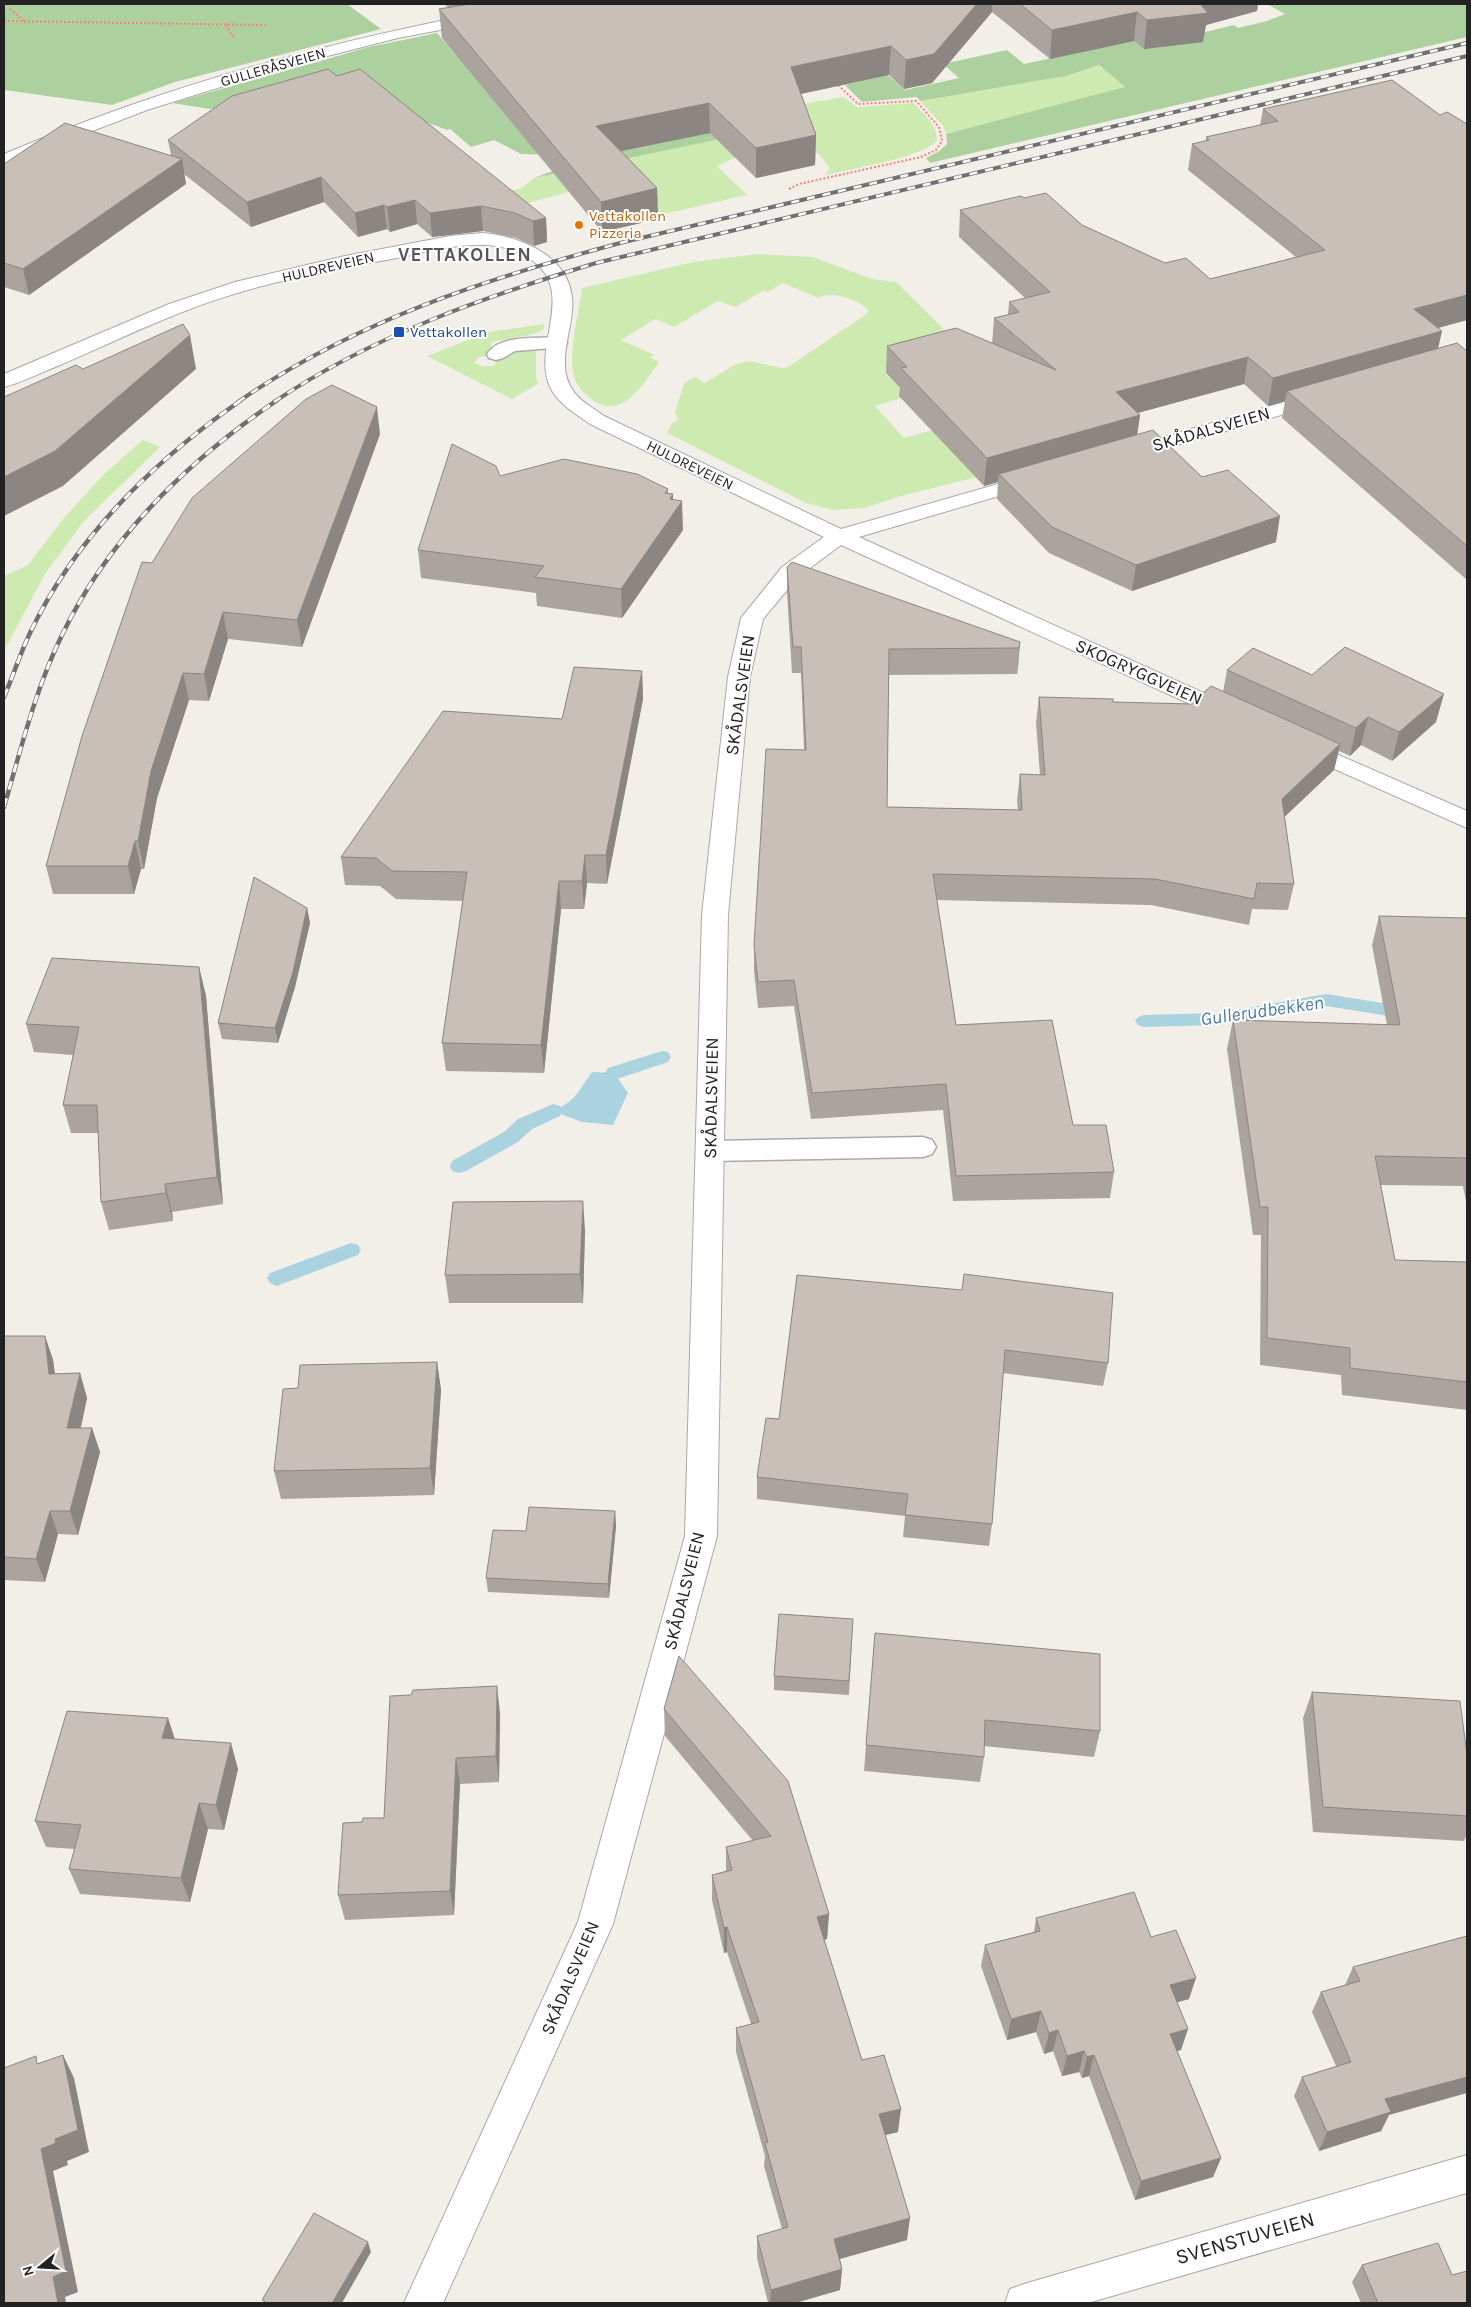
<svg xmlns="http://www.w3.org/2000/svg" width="1471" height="2307" font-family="Karla,sans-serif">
  <rect width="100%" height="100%" fill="#f2efe9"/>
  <path fill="#cdebb0" d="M1099 65 1126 88 946 134 943 126 920 101 1066 76Z
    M844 97 857 107 913 103C923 113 938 125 937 141 920 158 851 169 825 175L830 168C826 163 822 157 817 153 790 135 743 153 717 166L747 195 655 216 606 182 505 209 489 193 520 189 534 178 754 132 790 106Z
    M759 254 813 257 872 279 896 282 994 379 886 374 905 393 902 398 875 406 904 438 933 430 1017 467 901 496 864 508 832 510 806 503 667 433 672 423 678 420 675 413 684 383 695 377 705 383 734 365 748 361 783 368 788 367 868 313V310C858 299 831 290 818 298L783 283 768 292 764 290 736 307 718 301 674 327 655 319 621 340 655 355 650 357 659 362C644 383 622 422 591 399 582 392 575 384 573 372 569 347 579 313 582 288L693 262Z
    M544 324V329L534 334 492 342 488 356 479 357 474 363 484 367 495 365 496 360 516 352 536 351V377L538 384 512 399 427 356 489 332Z
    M143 440 160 447 84 521 45 574 4 651V576L28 565 63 519 104 474Z"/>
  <path fill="#add19e" d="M4 4H347L381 29 175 82 112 105 4 90Z
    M1267 4H1467V37L930 163 926 158 938 152 947 144 946 134 1125 87 1099 65 1066 76 920 101 917 97 862 102 845 85 888 75 905 90 959 78 943 64 1007 50 1024 64 1076 53 1071 42 1197 34 1234 25 1238 28 1267 21 1285 14Z
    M437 33 456 55 656 125 754 132 534 178 565 166 551 155 521 154 494 140 471 147 450 129 447 130 377 104 293 86 210 109 172 103 369 47Z"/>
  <path fill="#aad3df" d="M592 1072 614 1073 628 1093 613 1125 582 1122 553 1111C577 1100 577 1093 592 1072Z"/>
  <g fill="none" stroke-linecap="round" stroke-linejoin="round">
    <path fill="#aad3df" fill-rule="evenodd" d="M1326 994 1408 1007 1414 1009 1417 1013 1414 1017 1408 1019 1326 1006 1219 1025 1144 1027 1138 1025 1135 1021 1138 1017 1144 1015 1219 1013Z
      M662 1051 668 1052 671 1057 668 1062 614 1080 608 1078 605 1073 608 1068Z
      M553 1104 560 1106 562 1111 560 1116 532 1129 518 1142 466 1171 459 1173 452 1171 450 1166 452 1161 504 1132 518 1119Z
      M351 1243 358 1245 361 1250 358 1255 277 1286 270 1283 267 1278 270 1273Z"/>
    <g stroke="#a9a9a9" stroke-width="3">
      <path id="service" d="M558 337 565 339 567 343 565 347 515 351 503 358 496 360 489 358 487 354C500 334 537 339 558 337Z
        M923 1137 932 1140 936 1147 932 1154 923 1157 710 1161 701 1158 697 1151 701 1144 710 1141Z"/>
    </g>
    <g stroke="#a9a9a9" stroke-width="2">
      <path id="minor" d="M526 4H559L557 7 551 9 398 38 288 66 147 110 4 165V154C176 81 343 38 526 4Z
        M483 233C526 237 577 260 572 311 570 336 557 366 572 389 579 401 593 408 604 416L841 529 1026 476 1033 474 1040 476 1043 480 1040 484 859 537 1239 709 1243 714 1239 719 1231 721 1223 719 841 545 798 577 763 619 750 677 728 915 717 1536 613 1924 443 2303H404L578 1922 685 1536 702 915 728 677 741 618 782 567 824 537 590 424C576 414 560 405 551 389 530 348 577 294 533 261 518 251 501 245 483 245 454 244 425 252 397 258 326 271 253 284 185 311 143 327 102 347 60 365 42 372 23 382 4 387V374L169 304 235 282 345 256 450 236Z
        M1319 392 1326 394 1329 398 1326 402 1129 459 1122 457 1119 453 1122 449Z
        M1302 739 1467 811V828L1294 751 1290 746 1294 741Z
        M1467 2155V2193L1088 2303H1005L1010 2289 1024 2284Z"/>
    </g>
    <path stroke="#fa8072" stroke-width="2" stroke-dasharray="2 2" stroke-linecap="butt" d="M10 9 24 21
      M4 21 265 25
      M226 25 233 37
      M789 189 799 184 921 157 936 150 942 141 939 127 916 101 858 104 836 83"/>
    <use href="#service" fill="#fff" fill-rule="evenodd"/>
    <use href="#minor" fill="#fff" fill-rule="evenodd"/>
    <g stroke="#707070" stroke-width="4">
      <path id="rail-far1" d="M238 402C355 321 488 278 624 242L1467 43
        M274 402C372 336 484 297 596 263L1467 56"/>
    </g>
    <g stroke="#707070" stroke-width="4.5">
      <path id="rail" d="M4 697C13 676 20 654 30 633 75 538 154 461 240 401
        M4 807C21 749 35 690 62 635 109 537 188 461 276 401"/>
    </g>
    <use href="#rail-far1" stroke="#fff" stroke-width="2.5" stroke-dasharray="8" stroke-linecap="butt"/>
    <use href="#rail" stroke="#fff" stroke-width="3" stroke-dasharray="9" stroke-linecap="butt"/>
  </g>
  <path fill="#aba49e" d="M444 4H1258L1257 11 1206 25 1203 42 1144 49 1134 41 1050 59 992 12 932 83 904 89 889 75 801 94 816 135 815 165 756 178 710 133 621 151 657 188 658 219 602 232 442 38 439 9 449 8Z
    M337 76 546 218 547 242 534 246 516 238 483 231 432 237 417 224 390 232 387 229 358 237 324 202 251 227 184 174 186 184 29 295 4 287V164L171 155 168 140Z
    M1263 109 1440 115 1467 124V320L1438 328V348L1467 351V580L1282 418 1285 401 1268 406 1244 384 1137 413 1140 415 1137 435 1202 477 1276 542 1132 591 1049 553 997 499 998 482 984 486 899 396 900 388 886 373 887 346 992 344 994 318 1008 315 1009 302 1025 298 959 237 960 210 1024 198 1165 263 1210 279 1296 257 1188 170 1192 144 1206 141V137L1260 125Z
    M380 434 302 647 228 639 209 701 189 700 157 798 144 869H141L134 894H53L46 866 152 563Z
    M500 476 668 489V493L673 499 683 530 622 618 537 606 536 593 421 578 418 550Z
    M787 567 1020 642 1017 674 889 675 887 807 1018 810 1017 800 1020 774 1040 775 1036 723 1039 697 1113 702 1191 704 1223 692 1227 670 1312 675 1436 722 1392 761 1361 745 1350 756 1339 751 1334 770 1284 817 1294 884 1288 910 1252 909 1249 925 1151 905 937 900 956 1025 1073 1125 1114 1172 1110 1198 953 1201 943 1110 811 1119 794 1006 758 1008 754 971V945L804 750 801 673H792L787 593Z
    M642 671 643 699 607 884 587 883 584 909H561L544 1073 446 1071 442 1043 463 901 396 899 380 886 345 885 341 857 562 719Z
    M307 908 310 923 295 987 278 1043 222 1039 218 1023Z
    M1379 916 1467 918V1207L1463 1186 1381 1185 1395 1260 1467 1262V1410L1342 1395 1341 1375 1260 1365 1261 1235H1253L1227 1049 1233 1020 1387 1025 1372 945Z
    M199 967 206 996 223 1204 172 1212 173 1221 109 1230 101 1202 98 1133H71L63 1105 73 1055 34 1052 26 1024Z
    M585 1230 583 1303H449L445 1275Z
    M797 1275 1108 1363 1103 1386 1003 1373 992 1524 989 1546 903 1537 905 1516 757 1499V1477L779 1419Z
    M4 1336H45L53 1360 55 1374 80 1373 87 1398 81 1428H92L100 1452 78 1535 58 1534 45 1582 4 1580Z
    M437 1362 441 1390 434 1495 281 1499 274 1471 298 1388Z
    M615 1511 616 1526 609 1598 488 1592 486 1578 526 1531Z
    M853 1619 849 1695 774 1690V1676Z
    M875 1633 1100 1731 1094 1757 984 1746V1757L980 1782 864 1771Z
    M679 1656 829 1914 827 1939 824 1940 862 2060 898 2132 885 2135 907 2240 840 2259 842 2269 840 2290 795 2303H768L757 2258V2236L782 2229 764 2166 765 2156 736 2052V2028L751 2024 727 1952 724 1953 712 1900V1875L726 1871V1847L753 1841 665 1736 664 1709Z
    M1312 1692 1467 1755V1834L1464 1841 1313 1832 1303 1718Z
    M500 1713 499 1782 460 1784 454 1915 345 1920 338 1895 362 1822 384 1818Z
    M168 1718 175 1739 238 1769 224 1830 208 1829 190 1902 80 1894 69 1869 75 1849 46 1847 35 1821Z
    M1036 1918 1151 1937 1189 1999 1177 2002 1181 2050 1176 2051 1221 2158 1213 2177 1135 2200 1089 2076 1082 2078 1079 2072 1062 2076 1053 2051 1044 2054 1036 2032 1007 2040 981 1966 985 1945 1034 1932Z
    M1467 1936 1389 2115 1381 2131 1319 2151 1294 2096 1302 2077 1336 2066 1312 2012 1321 1992 1345 1985 1353 1967Z
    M1362 2265 1452 2275 1467 2303H1361L1352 2282Z"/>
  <path fill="#8b8681" d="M459 4H472L459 15Z
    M977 4H992V12L932 83 904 89 906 60Z
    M1196 4H1258L1257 11 1206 25 1203 42 1144 49 1147 20Z
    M1137 12 1134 41 1050 59 1052 30Z
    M891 46 889 75 791 96V67Z
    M709 103 710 133 597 156 596 126Z
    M816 135 815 165 756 178V148Z
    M182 159 186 184 29 295 23 269Z
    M321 177 324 202 251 227 247 202Z
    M657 188 658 219 602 232 601 202Z
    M415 200 417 224 390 232 387 207Z
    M384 205 387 229 358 237 355 213Z
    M481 206 483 231 432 237 430 213Z
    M546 218 547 242 534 246 533 221Z
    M1467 295V320L1408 336 1414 309Z
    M1442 331 1436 358 1287 391 1285 401 1268 406 1273 378Z
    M190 335 196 369 63 486 4 516V477Z
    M1248 357 1244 384 1112 420 1116 392Z
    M377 407 380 434 302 647 297 620Z
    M1140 415 1136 443 999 474 998 482 984 486 987 458Z
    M673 494V514L682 501 683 530 622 618 621 589Z
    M1280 516 1276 542 1132 591 1136 565Z
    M223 612 228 639 209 701 204 674Z
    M1020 642 1018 668 1017 674 1019 648Z
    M642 671 643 699 607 884 606 855Z
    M183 673 189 700 157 798 144 869 138 841 151 771Z
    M1444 694 1436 722 1392 761 1399 732Z
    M1368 717 1361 745 1350 756 1356 728Z
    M1340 744 1334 770 1276 825 1282 799Z
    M135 841 141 869 134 894 128 866Z
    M585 855 587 883 584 909 582 881Z
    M559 881 561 909 544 1073 541 1045Z
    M307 908 310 923 295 987 278 1043 275 1028Z
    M199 967 206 996 223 1204 217 1177Z
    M165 1184 172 1212 173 1221 166 1193Z
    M583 1201 585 1230 583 1303 580 1274Z
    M45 1336 53 1360 58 1398 49 1374Z
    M437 1362 441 1390 434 1495 430 1468Z
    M80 1373 87 1398 75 1452 67 1428Z
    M92 1428 100 1452 78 1535 70 1511Z
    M50 1511 58 1534 45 1582 36 1559Z
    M615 1511 616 1526 609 1598 608 1584Z
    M497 1686 500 1713 499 1782 496 1756Z
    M168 1718 176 1744 162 1738Z
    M231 1743 238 1769 224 1830 216 1805Z
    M456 1758 460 1784 454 1915 450 1891Z
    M199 1803 208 1829 190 1902 181 1878Z
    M829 1914 827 1939 816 1942 817 1917Z
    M727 1927V1952L724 1953V1928Z
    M1196 1978 1189 1999 1164 2006 1170 1985Z
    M1041 2011 1036 2032 1007 2040 1011 2019Z
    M1188 2029 1181 2050 1163 2055 1170 2034Z
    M1058 2030 1053 2051 1044 2054 1049 2033Z
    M1084 2051 1079 2072 1062 2076 1067 2056Z
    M63 2055 74 2078 89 2152 67 2161 68 2165 53 2171 78 2292 65 2297 66 2303H58L53 2277 41 2149 55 2139Z
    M1094 2055 1089 2076 1082 2078 1087 2057Z
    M1467 2077V2093L1389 2115 1381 2131 1319 2151 1327 2132 1385 2099Z
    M901 2109 898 2132 877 2137 879 2114Z
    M1221 2158 1213 2177 1135 2200 1141 2181Z
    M910 2218 907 2240 832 2261 834 2239Z
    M368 2242 371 2252 342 2303H332Z
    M842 2269 840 2290 795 2303H770L771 2290Z"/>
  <path fill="#c7bfb8" stroke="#8b8681" d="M470 4H977L934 54 906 60 891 46 791 67 816 135 756 148 709 103 596 126 657 188 601 202 439 9Z
    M1020 4H1200L1208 13 1147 20 1137 12 1052 30Z
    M328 69 337 76 360 69 546 218 533 221 515 213 481 206 430 213 415 200 387 207 384 205 355 213 321 177 247 202 168 140 232 96Z
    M1392 80 1440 115 1447 112 1467 124V295L1414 309 1442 331 1273 378 1248 357 1116 392 1140 415 987 458 901 368 907 367 887 346 956 328 1056 370 994 318 1019 312 1009 302 1050 292 960 210 1021 196 1024 198 1046 193 1082 225 1165 263 1186 258 1210 279 1325 250 1192 144 1209 140 1206 137 1278 121 1263 109Z
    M65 123 182 159 23 269 4 263V164Z
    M183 324 190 335 55 451 4 477V397L76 365 83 369Z
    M1457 343 1467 351V546L1287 391Z
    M332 385 377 407 297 620 223 612 204 674 183 673 151 771 138 841H135L128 866H46L82 736 142 562 152 563 192 498 306 399Z
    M1153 430 1202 477 1228 470 1280 516 1136 565 1052 527 999 474Z
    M452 444 496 466 500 476 564 459 637 474 668 489 665 493 673 494 670 499 682 501 621 589 535 577 544 566 418 550Z
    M792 562 1020 642 1019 648 889 649 887 807 1022 810 1020 774 1045 775 1039 697 1113 699V702L1191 704 1211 686 1340 744 1282 799 1294 884 1257 883 1254 899 1155 879 933 874 956 1025 1052 1020 1073 1125H1106L1114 1172 956 1176 946 1084 812 1093 794 980 758 982 754 945 766 749 806 750 801 647H793L787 567Z
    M1345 647 1444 694 1399 732 1368 717 1356 728 1227 670 1253 648 1312 675Z
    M574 667 642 671 606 855H585L582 881H559L541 1045 442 1043 467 872 392 871 376 858 341 857 443 711 562 719Z
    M254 877 307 908 293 972 275 1028 218 1023Z
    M1379 916 1467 918V1158L1375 1156 1395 1260 1467 1262V1382L1350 1368V1348L1267 1338 1268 1207H1260L1233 1020 1400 1025Z
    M52 958 199 967 217 1177 165 1184 166 1193 101 1202 97 1105H63L79 1027 26 1024Z
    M583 1201 580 1274 445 1275 453 1202Z
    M964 1274 1113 1293 1108 1363 1005 1350 992 1524 905 1515 908 1494 757 1477 766 1418 779 1419 797 1275 962 1290Z
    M4 1336H45L49 1374 80 1373 67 1428H92L70 1511H50L36 1559 4 1557Z
    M437 1362 430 1468 274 1471 283 1389 298 1388 300 1365Z
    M529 1507 615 1511 608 1584 486 1578 493 1530 526 1531Z
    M779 1614 853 1619 849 1681 774 1676Z
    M875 1633 1100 1654V1731L985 1720 984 1757 866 1745Z
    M679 1656 788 1781 829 1914 817 1917 862 2060 884 2055 901 2109 879 2114 910 2218 834 2239 842 2269 771 2290 757 2236 788 2227 765 2143 768 2142 736 2028 759 2022 727 1927 724 1928 712 1875 732 1870 726 1847 771 1836 664 1709Z
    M497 1686 496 1756 456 1758 450 1891 338 1895 343 1823 362 1822 363 1818H384L390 1696 411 1695 413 1690Z
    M1312 1692 1460 1701 1467 1755V1816L1323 1807Z
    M67 1711 168 1718 162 1738 231 1743 216 1805 199 1803 181 1878 69 1869 81 1825 35 1821Z
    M1134 1892 1151 1937 1176 1930 1196 1978 1170 1985 1188 2029 1170 2034 1221 2158 1141 2181 1094 2055 1087 2057 1084 2051 1067 2056 1058 2030 1049 2033 1041 2011 1011 2019 985 1945 1040 1931 1036 1918Z
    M1467 1936V2077L1385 2099 1391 2112 1327 2132 1302 2077 1351 2062 1321 1992 1360 1981 1353 1967Z
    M63 2055 78 2130 55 2139 56 2143 41 2149 66 2271 53 2277 58 2303H4V2068L36 2056 37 2064Z
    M314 2213 368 2242 332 2303H267L262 2300Z
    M1438 2243 1452 2275 1467 2271V2303H1378L1362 2265Z"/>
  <circle fill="#e8710a" stroke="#fff" stroke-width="2" cx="579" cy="225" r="5"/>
  <rect fill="#1a4fb4" stroke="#fff" stroke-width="2" x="393" y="326" width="12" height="12" rx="2.5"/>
  <g text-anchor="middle" stroke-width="4" stroke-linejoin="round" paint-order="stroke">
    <g font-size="15" fill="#222" stroke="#fff">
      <text transform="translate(273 67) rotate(-16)" y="5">GULLERÅSVEIEN</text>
      <text transform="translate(328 267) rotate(-13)" y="5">HULDREVEIEN</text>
      <text transform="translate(690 465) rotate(26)" y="5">HULDREVEIEN</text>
    </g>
    <g font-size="15" fill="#c56008" stroke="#fff" text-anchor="start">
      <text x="589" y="221">Vettakollen<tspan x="589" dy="17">Pizzeria</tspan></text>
    </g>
    <g font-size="15" fill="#164399" stroke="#fff" text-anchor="start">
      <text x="410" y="337">Vettakollen</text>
    </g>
    <g font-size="18" fill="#222" stroke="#fff">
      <text transform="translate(1211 429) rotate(-16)" y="6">SKÅDALSVEIEN</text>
      <text transform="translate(1139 672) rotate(24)" y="6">SKOGRYGGVEIEN</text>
      <text transform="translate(740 695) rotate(-82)" y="6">SKÅDALSVEIEN</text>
      <text transform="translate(711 1098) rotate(-89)" y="6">SKÅDALSVEIEN</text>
      <text transform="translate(684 1591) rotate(-76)" y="6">SKÅDALSVEIEN</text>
      <text transform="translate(570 1978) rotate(-67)" y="6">SKÅDALSVEIEN</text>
    </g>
    <g font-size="19" font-weight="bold" letter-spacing="1" fill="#555" stroke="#fff">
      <text x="465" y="261">VETTAKOLLEN</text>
    </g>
    <g font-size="19" font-style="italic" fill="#4a7aab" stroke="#fff">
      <text transform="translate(1262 1010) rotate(-8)" y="7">Gullerudbekken</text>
    </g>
    <g font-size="21" fill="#222" stroke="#fff">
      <text transform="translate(1245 2238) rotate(-16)" y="7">SVENSTUVEIEN</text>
    </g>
  </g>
  <rect width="1471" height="2307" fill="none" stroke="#222222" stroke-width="10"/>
  <g transform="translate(40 2267) rotate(252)" stroke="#ffffff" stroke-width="4" paint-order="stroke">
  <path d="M0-4L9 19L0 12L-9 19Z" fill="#222222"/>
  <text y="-8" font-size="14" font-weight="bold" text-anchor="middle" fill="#222222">N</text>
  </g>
</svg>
